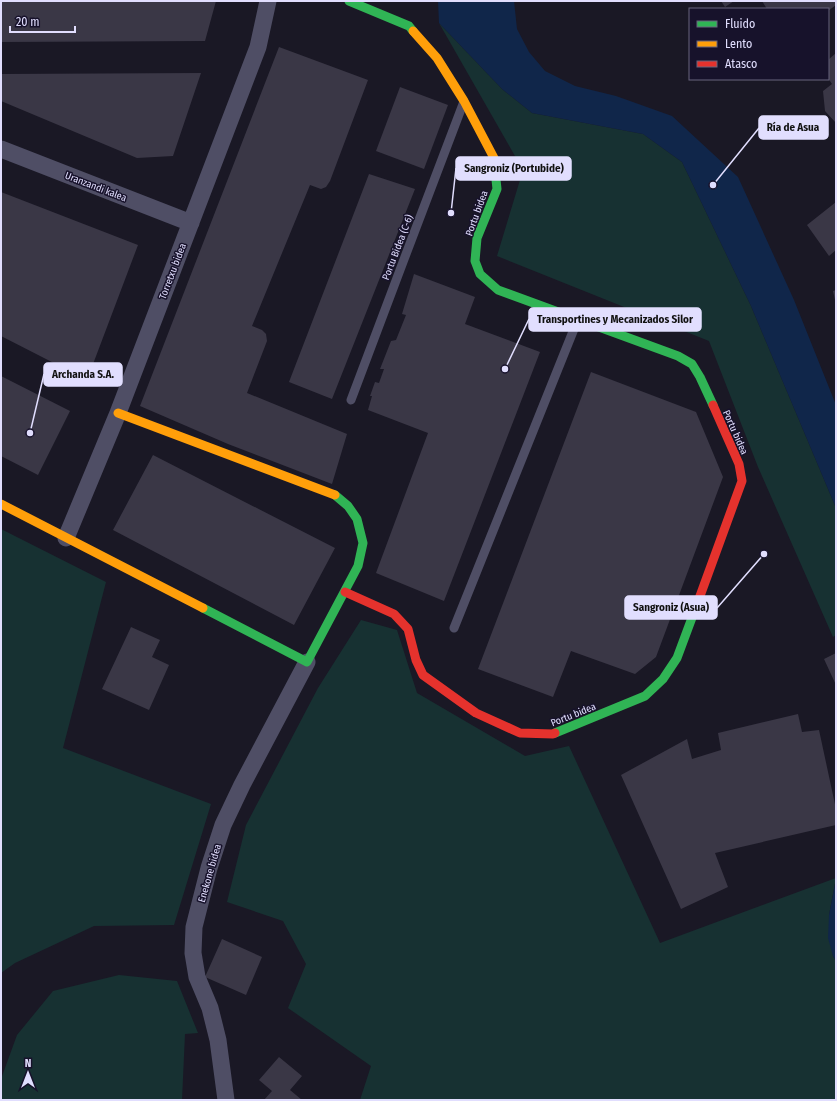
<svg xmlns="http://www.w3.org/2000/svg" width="837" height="1101" font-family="'Fira Sans Condensed',sans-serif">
  <rect width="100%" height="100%" fill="#1a1825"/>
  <path fill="#173132" d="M439 23 502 89 532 113 643 134 682 162 751 306 836 508V635L833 637 758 467 709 341 497 256 523 170Z
    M1 529 106 582 63 748 211 804 174 925 94 926 15 963 1 973Z
    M361 620 397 630 417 693 525 756 569 746 660 943 836 878 829 915 833 956 836 961V1100H360L371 1066 288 1008 306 964 283 921 227 902 246 825 318 688Z
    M119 975 177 981 198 1033 185 1034 182 1100H1V1079L17 1035 53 991Z"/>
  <path fill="#10264a" d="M438 1H514L517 29 529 52 545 71 575 86 616 96 672 116 738 177 794 300 836 405V508L751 306 682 162 643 134 532 113 502 89 439 23Z
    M836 879V961L833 956 828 938 829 915Z"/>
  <path fill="#3a3746" d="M1 1H216L205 41 1 42Z
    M721 1H734L725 7Z
    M762 1H836V5L828 11V9H767Z
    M279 47 368 80 330 181 326 187 321 189 310 185 252 326 262 330 266 334 267 341 247 393 347 434 332 484 228 444 140 406Z
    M836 53V123L825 111 823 91 832 84 828 78V60Z
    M201 73 173 156 137 158 1 101V74Z
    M400 87 448 105 424 169 376 151Z
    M369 174 415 189 332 399 289 382Z
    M1 192 138 245 87 380 1 336Z
    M836 202V250L829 256 807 225Z
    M414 274 475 297 465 324 540 352 444 601 376 573 428 433 368 410 372 396H370L375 382 379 383 384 369H380L391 341 396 340 406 315 402 314Z
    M836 290V300H835L833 291Z
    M591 372 696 412 723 477 656 657 635 674 571 651 553 697 478 669Z
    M1 376 70 411 38 475 1 456Z
    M153 455 335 548 294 625 113 530Z
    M131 627 160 640 152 657 169 665 149 710 102 689Z
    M836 653V685L824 659Z
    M798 714 802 732 819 730 836 809V825L715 853 728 887 681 909 621 775 687 739 692 759 721 750 718 733Z
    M222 939 262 957 246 995 205 977Z
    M279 1057 302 1076 290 1090 302 1100H264L272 1091 259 1080Z"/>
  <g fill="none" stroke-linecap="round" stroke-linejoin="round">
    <path stroke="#4f4e65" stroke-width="9" d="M351 400 403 262 463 104
      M454 628 578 319"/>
    <path stroke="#4f4e65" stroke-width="17" d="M1 149 191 223
      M66 538 118 413 258 47 268 1
      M226 1100 218 1040 210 1008 197 977 193 953 194 927 209 868 223 825 242 785 307 662"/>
    <path stroke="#30b455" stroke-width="9" d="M349 1 409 26 413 31
      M494 161 497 189 477 238 475 261 480 274 498 290 678 356 692 364 700 377 713 405
      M203 608 307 662 358 566 363 543 357 519 348 506 335 495
      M555 733 645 696 663 679 677 658 696 607"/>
    <path stroke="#ff9f0a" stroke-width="9" d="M413 31 437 58 464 101 494 158V161
      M118 413 335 495
      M1 504 203 608"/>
    <path stroke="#e5322d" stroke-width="9" d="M345 592 394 614 408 629 416 660 423 675 476 713 520 733 553 734 555 733
      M696 607 742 481 739 464 713 405"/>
  </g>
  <g text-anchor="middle" stroke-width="3" stroke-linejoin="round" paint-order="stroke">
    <g font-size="10" fill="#e1defe" stroke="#17122b">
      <text transform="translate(96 186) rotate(21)" y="4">Uranzandi kalea</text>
      <text transform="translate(476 213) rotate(-70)" y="4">Portu bidea</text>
      <text transform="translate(397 247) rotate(-69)" y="4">Portu Bidea (C-6)</text>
      <text transform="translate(172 271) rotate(-69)" y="4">Torretxu bidea</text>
      <text transform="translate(736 432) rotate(66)" y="4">Portu bidea</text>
      <text transform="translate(573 714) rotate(-22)" y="4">Portu bidea</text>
      <text transform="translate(209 873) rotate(-74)" y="4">Enekone bidea</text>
    </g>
  </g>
  <path fill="none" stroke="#e1defe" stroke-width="1.5" d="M713 185L759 128M451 213L456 168M505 369L529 319M30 433L44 374M764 554L717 608"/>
  <g fill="#e1defe" stroke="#17122b" stroke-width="1.5">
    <circle cx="713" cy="185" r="4"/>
    <circle cx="451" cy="213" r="4"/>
    <circle cx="505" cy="369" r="4"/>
    <circle cx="30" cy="433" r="4"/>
    <circle cx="764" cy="554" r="4"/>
  </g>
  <g fill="#e1defe" stroke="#e1defe" stroke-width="1.5">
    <rect x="759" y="116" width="69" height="23" rx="4"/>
    <rect x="456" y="157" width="115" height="23" rx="4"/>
    <rect x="529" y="308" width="172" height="23" rx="4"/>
    <rect x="44" y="363" width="78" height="23" rx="4"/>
    <rect x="625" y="596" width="92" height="23" rx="4"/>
  </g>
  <g font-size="11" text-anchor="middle" font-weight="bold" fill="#111">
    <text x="793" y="131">Ría de Asua</text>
    <text x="514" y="172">Sangroniz (Portubide)</text>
    <text x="615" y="323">Transportines y Mecanizados Silor</text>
    <text x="83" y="378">Archanda S.A.</text>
    <text x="671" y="611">Sangroniz (Asua)</text>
  </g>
  <rect width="837" height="1101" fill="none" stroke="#e1defe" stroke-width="4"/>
  <rect x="689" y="8" width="140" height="72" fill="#17122b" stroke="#68647f"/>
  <rect x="697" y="21" width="20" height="6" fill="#30b455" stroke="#68647f"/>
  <text x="725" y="28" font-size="12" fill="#e1defe">Fluido</text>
  <rect x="697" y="41" width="20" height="6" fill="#ff9f0a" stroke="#68647f"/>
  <text x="725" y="48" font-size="12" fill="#e1defe">Lento</text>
  <rect x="697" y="61" width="20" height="6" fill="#e5322d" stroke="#68647f"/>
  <text x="725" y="68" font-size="12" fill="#e1defe">Atasco</text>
  <g transform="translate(28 1073)" stroke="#17122b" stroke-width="3" paint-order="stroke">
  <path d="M0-3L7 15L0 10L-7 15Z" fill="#e1defe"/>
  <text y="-6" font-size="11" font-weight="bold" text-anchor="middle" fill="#e1defe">N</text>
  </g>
  <path d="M10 26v6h65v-6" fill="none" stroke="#e1defe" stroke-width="2"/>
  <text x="16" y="26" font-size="12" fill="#e1defe" stroke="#17122b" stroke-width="3" paint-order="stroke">20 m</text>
</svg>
